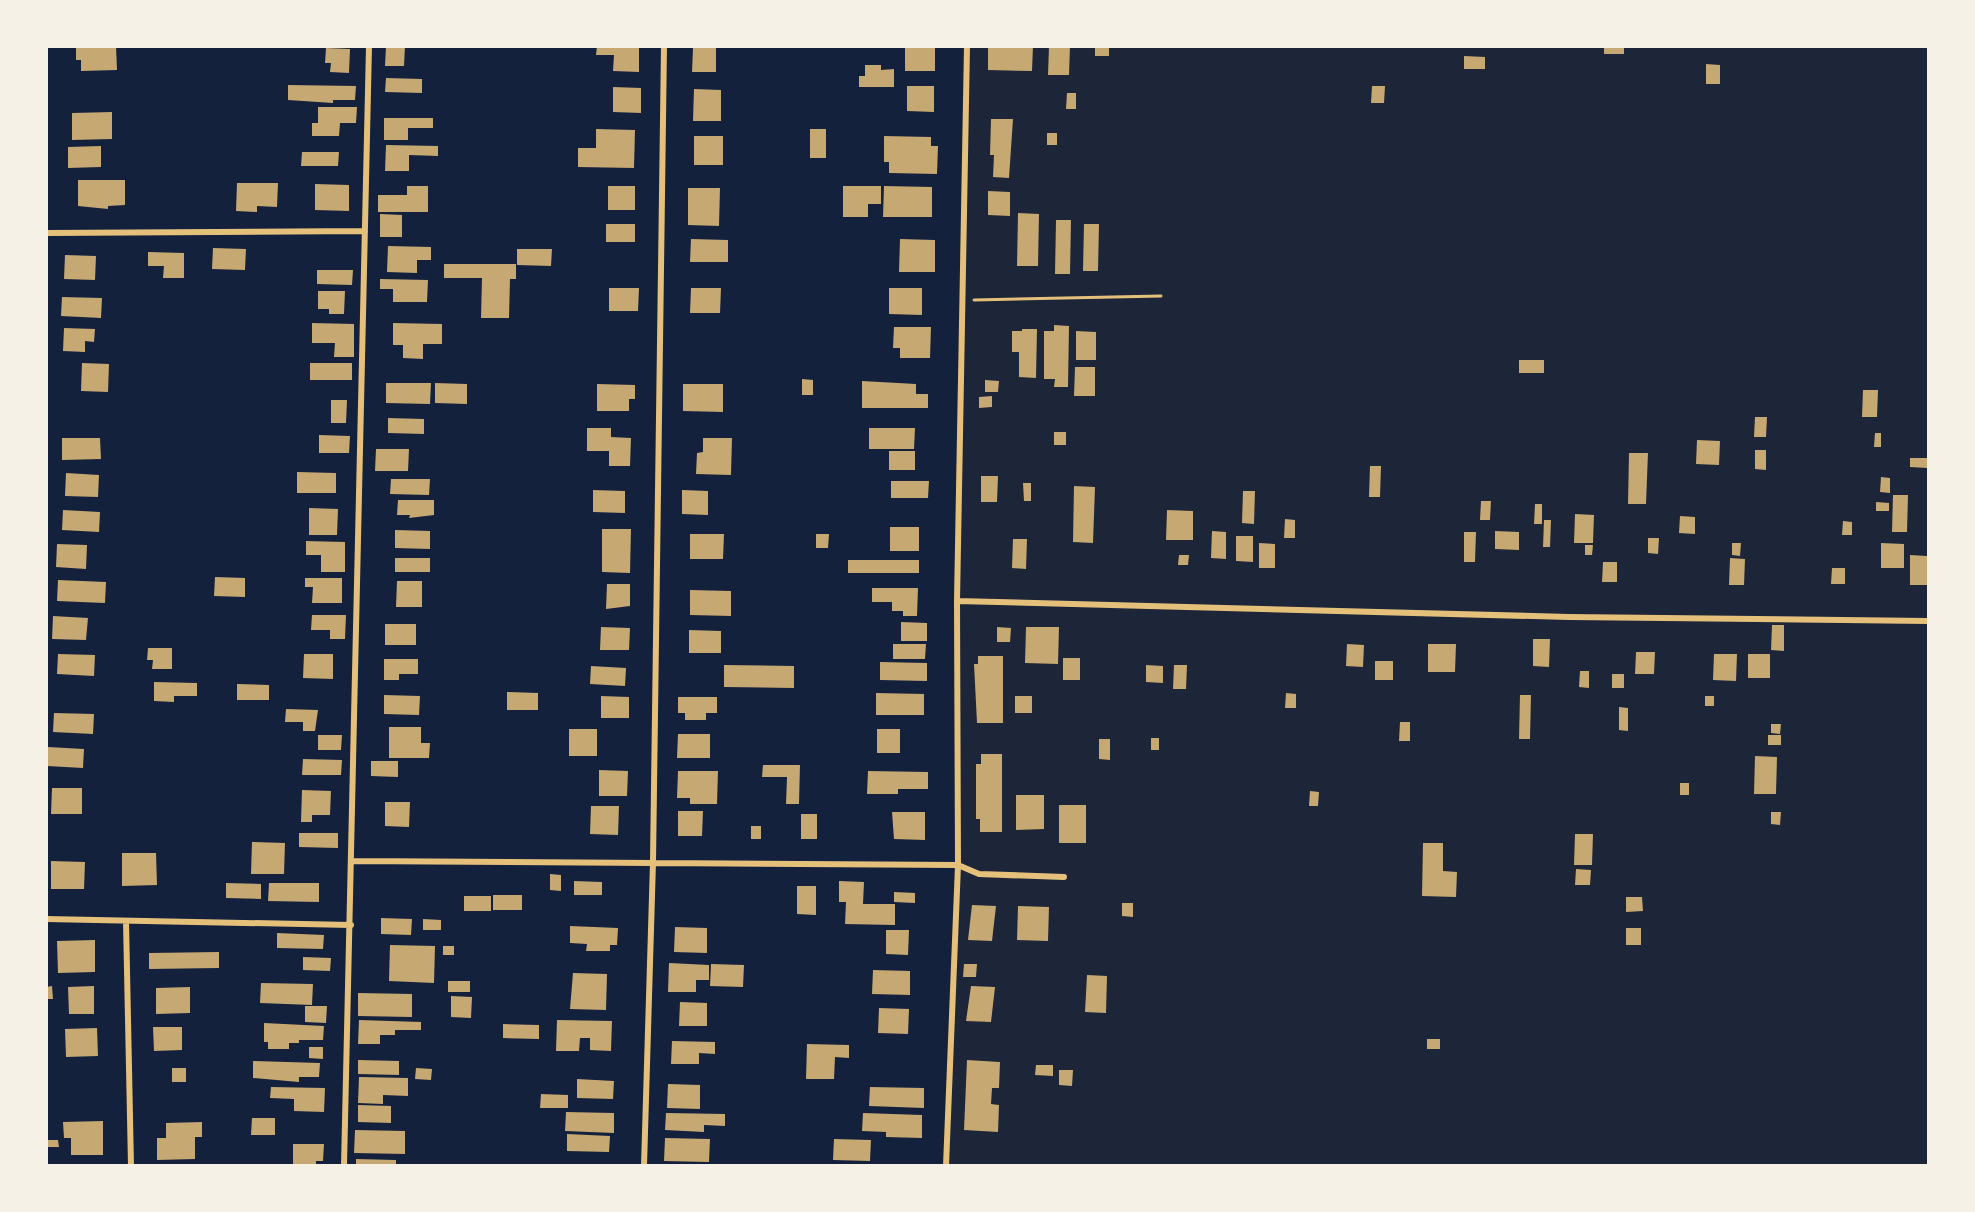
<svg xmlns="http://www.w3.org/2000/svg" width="1975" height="1212" font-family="'Space Grotesk',sans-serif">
  <rect width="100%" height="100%" fill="#14213d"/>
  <path fill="#1d2539" d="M967 47H1928V1165L946 1166 958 865 957 601Z"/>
  <path fill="#c6a872" d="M116 46 117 70 81 71V60H76V47Z
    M386 46H405L404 66H385Z
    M597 46H639V72L613 71 614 55H596Z
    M905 46H935V71H905Z
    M988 46H1033L1032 71 988 70Z
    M1049 46H1070L1069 75H1048Z
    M1095 46H1109V56H1095Z
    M1604 46H1624V54H1604Z
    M326 48 350 49 349 73 330 72 331 63H325Z
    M693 48H716V72H692Z
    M1464 56 1485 57V69H1464Z
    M1706 64 1720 65V84H1706Z
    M865 65H881V70L894 69V87H859V76H865Z
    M386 78 422 79V93L385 92Z
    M288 85 356 86 355 100H333V103L288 100Z
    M907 86H934V112L907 111Z
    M1372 86H1385L1384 103H1371Z
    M613 87 641 88V113L613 112Z
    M694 89 721 90V121H693Z
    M1067 93H1076V109H1066Z
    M318 107H357L356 123H340L339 136H312V123H318Z
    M112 112V139L72 140V113Z
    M384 118H433V128H408V140H384Z
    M991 119H1013L1009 178 993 177 994 155H990Z
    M596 129 635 130 634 168 578 167V148H596Z
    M810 129H826V158H810Z
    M1047 133H1057V145H1047Z
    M694 136H723V165H694Z
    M884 136 931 137V146H938L937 174 889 173V162H884Z
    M386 145 438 146V156L409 155V171H385Z
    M101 146V167L68 168V147Z
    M302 152H339L338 166H301Z
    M78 180H125V205L108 206V209L78 206Z
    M237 183H278L277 207 257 206V212L236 211Z
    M315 184 349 185V211L315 210Z
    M407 186H428V212H378V195H407Z
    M608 186H635V210H608Z
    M843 186H881V204H868V217H843Z
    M884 186 932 187V217H883Z
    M688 188H720L719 226 688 225Z
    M988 191 1010 192V216L988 215Z
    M1018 213 1039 214 1038 266H1017Z
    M380 214 402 215V237H380Z
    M1056 220H1071L1070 274H1055Z
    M606 224H635V242H606Z
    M1084 224H1099L1098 271H1083Z
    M691 239 728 240V262H690Z
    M900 239 935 240V272H899Z
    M388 246 431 247V260H417V273L387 272Z
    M213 248 246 249 245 270 212 269Z
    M517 249H552L551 266 517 265Z
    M148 252 184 253V278H163L164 266H148Z
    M65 255 96 256 95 280 64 279Z
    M444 264H516V279H510L509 318H481L482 278H444Z
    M317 270H353L352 285 317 284Z
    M380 279 428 280 427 302H393V289H380Z
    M609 288H639L638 311H609Z
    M691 288H721L720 313H690Z
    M889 288H922V315L889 314Z
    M318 291H345L344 314H329V309H318Z
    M62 297 102 298 101 318 61 316Z
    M312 323 354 324V357H334L335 343H312Z
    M393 323 442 324V344H423V359L403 358V345H393Z
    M1054 325 1069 326 1068 387H1054L1055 379H1044V331H1054Z
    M894 327H931L930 358H900V348H893Z
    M64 328 95 329 94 342 85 341V352L63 351Z
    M1022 329H1037L1036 378 1019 377V352H1012V331H1022Z
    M1076 331 1096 332V360H1076Z
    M1519 360H1544V373H1519Z
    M82 363 109 364 108 392 81 391Z
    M310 363H352V380H310Z
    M1075 367H1095V396H1074Z
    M802 379 813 380V395H802Z
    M985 380 999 381 998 392H985Z
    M862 381 916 384V394H928V408H862Z
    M386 383H431L430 404 386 403Z
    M435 383 467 384V404L435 403Z
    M597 384 635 385V399H629V411H597Z
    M683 384H723V412L683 411Z
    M1863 390H1878L1877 417H1862Z
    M992 396V407L979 408V397Z
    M331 400H347L346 423H331Z
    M1755 417H1767L1766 437H1754Z
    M388 418 424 419V434L388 433Z
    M587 428H611V437L631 438 630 466H609V451H587Z
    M869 428H915L914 449H869Z
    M1054 432H1066V445H1054Z
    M1875 433H1881V447H1874Z
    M319 435 350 436 349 453H319Z
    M62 438H100L101 459 62 460Z
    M703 438H732L731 475 696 474 697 453 703 452Z
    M1697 440 1720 441 1719 465 1696 464Z
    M376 449H409L408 471H375Z
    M1755 450H1766V470L1755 469Z
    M889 451H915V470H889Z
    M1629 453H1648L1646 504H1628Z
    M1910 458H1927V468L1910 467Z
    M1370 466H1381L1380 497H1369Z
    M297 472 336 473V493H297Z
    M66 473 99 475 98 497 65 496Z
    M981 476H998L997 502H981Z
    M1881 477 1890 478V493L1880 492Z
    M391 479H430L429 495 390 494Z
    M891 481H929L928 498H891Z
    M1023 483H1031V501H1024Z
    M1074 486 1095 487 1093 543 1073 542Z
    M593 490 625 491V513L593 512Z
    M682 490 708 491V515L682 514Z
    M1243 491H1255L1254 524 1242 523Z
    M1893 495H1908L1907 532H1892Z
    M398 500H434V515L409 518 410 515H397Z
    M1481 501H1491L1490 520H1480Z
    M1876 502 1889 503V511H1876Z
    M1535 504H1542V524H1534Z
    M309 508 338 509 337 535H309Z
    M63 510 100 512 99 532 62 530Z
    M1167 510 1193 511V540H1166Z
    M1575 514 1594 515 1593 543H1574Z
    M1680 516 1695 517V534L1679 533Z
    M1285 519 1295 520V538H1284Z
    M1544 520H1551L1550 547H1543Z
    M1843 521 1852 522V535H1842Z
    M890 527H919V551H890Z
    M602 529H631L630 573 602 572Z
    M395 530 430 531V549L395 548Z
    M1212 531 1226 532V559L1211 558Z
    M1495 531 1519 532V550L1495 549Z
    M1464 532H1476L1475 562H1464Z
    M690 534H724L723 559H690Z
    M816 534H829L828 548H816Z
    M1236 536H1253V562L1236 561Z
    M1648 538H1659L1658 554 1648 553Z
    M1013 539H1027L1026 569 1012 568Z
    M306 541 345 542V572H321V555H306Z
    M1259 543 1275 544V568H1259Z
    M1732 543H1741L1740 556 1732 555Z
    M1881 543 1904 544V568H1881Z
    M57 544 87 545 86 569 56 567Z
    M1585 545H1593L1592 555H1585Z
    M1179 555H1189L1188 565H1178Z
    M1910 555 1927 556V585H1910Z
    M395 558H430V572H395Z
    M1730 558 1745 559 1744 585H1729Z
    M848 560H919V573H848Z
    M1603 562H1617V582H1602Z
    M1832 568H1845V584H1831Z
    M215 577 245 578V597L214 596Z
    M305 578H342V603H312L313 587H305Z
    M58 580 106 582 105 603 57 601Z
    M397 581H422V607H396Z
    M607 584H630V606L606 609Z
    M872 588H918L917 616H903V611H892V602H872Z
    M690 590 731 591V616L690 615Z
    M312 615H346L345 639H330V630H311Z
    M53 616 88 618 86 640 52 639Z
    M901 622 927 623V641H901Z
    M385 624H416V645H385Z
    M1772 625H1784V651L1771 650Z
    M601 627 630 628 629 650H600Z
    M997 627 1011 628 1010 642H997Z
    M1026 627H1059L1058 664 1025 663Z
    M689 630 721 631V653H689Z
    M1533 639H1550L1549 667 1533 666Z
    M893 644H926L925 659H893Z
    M1347 644 1364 645 1363 667 1346 666Z
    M1428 644H1456L1455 672H1428Z
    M148 648H172V669H152L153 660H147Z
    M1636 652H1655L1654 674H1635Z
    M58 654 95 655 94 676 57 674Z
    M304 654H333V679L303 678Z
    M1714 654H1737L1736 681 1713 680Z
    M1748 654H1770V678H1748Z
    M978 656H1003V723H977L974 664H978Z
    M1063 658H1080V680H1063Z
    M384 659H418V674H399V680H384Z
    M1375 661H1393V680H1375Z
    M880 662 927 663V681L880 680Z
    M724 665 794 666V688L724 687Z
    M1146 665 1163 666V683L1146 682Z
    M1174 665H1187L1186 689H1173Z
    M591 666 626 668 625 686 590 684Z
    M1580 671H1589V688L1579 687Z
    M1612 674H1624V688H1612Z
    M154 682 197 683V696H174V702L154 701Z
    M237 684 269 685V700H237Z
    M507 692 538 693V710H507Z
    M876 693 924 694V715H876Z
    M1286 693 1296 694V708H1285Z
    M384 695 420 696 419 715 384 714Z
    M1520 695H1531L1530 739H1519Z
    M601 696 629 697V718H601Z
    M1015 696H1032V713H1015Z
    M1705 696H1714V706H1705Z
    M678 697H717V713H706V720H685V713H678Z
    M1619 707 1628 708V731L1619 730Z
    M286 709 318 710 315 731H303V722H285Z
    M54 713 94 714 93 734 53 732Z
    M1400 722H1410V741H1399Z
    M1771 724H1781L1780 734 1771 733Z
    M389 727H421V743H430L429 758H389Z
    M569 729H597V756H569Z
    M877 729H900V753H877Z
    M678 734H710V758H677Z
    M318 735H342L341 750H318Z
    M1768 735H1781V745H1768Z
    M1151 738H1159V750H1151Z
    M1099 739H1110V760L1099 759Z
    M48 747 84 749 83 768 47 766Z
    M981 754H1002V832H980V819H976V764H981Z
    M1755 756 1777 757 1776 794H1754Z
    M303 759 342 760 341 775H302Z
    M371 761H398V777L371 776Z
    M763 765H800L799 804H786L787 777H762Z
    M599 770 628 771 627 796H599Z
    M678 771H718L717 804H690V798H677Z
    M868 771 928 772V789H898V794H867Z
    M1680 783H1689V795H1680Z
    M52 788H82V814H51Z
    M302 790 331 791 330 815H312V822H301Z
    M1310 791 1319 792 1318 806H1309Z
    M1016 795H1044V829L1016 830Z
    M385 802H410L409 827 385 826Z
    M1059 805H1086V843H1059Z
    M591 806H619L618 835 590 834Z
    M678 811H703L702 836H678Z
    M892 812H925V840L894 839Z
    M1771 812H1781L1780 825 1771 824Z
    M801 814H817V839H801Z
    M751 826H761V839H751Z
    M299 833H338V848L299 847Z
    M1575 834H1593L1592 865H1574Z
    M252 842 285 843 284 874H251Z
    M1423 843H1443V871L1457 872 1456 897 1422 896Z
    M122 853H156L157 885 122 886Z
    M51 861 85 862 84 889H51Z
    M1576 869 1591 870 1590 885H1575Z
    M550 874 561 875V891L550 890Z
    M574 881 602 882V895H574Z
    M839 881 864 882 863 904H895V925L845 924 846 902H839Z
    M226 883 261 884V899L226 898Z
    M269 883H319V902L268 901Z
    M797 886H816V915L797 914Z
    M894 892 915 893V903L894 902Z
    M493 895H522V910H493Z
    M464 896H491V911H464Z
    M1626 897H1642L1643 911 1626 912Z
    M1122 903H1133V917L1122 916Z
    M972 905 996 906 992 941 968 940Z
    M1018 906 1049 907 1048 941 1017 940Z
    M381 918 412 919 411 935 381 934Z
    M423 919 441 920V930H423Z
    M570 926 618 928 617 945H610V951H586L587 944 570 943Z
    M675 927 707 928V953L674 952Z
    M1626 928H1641V945H1626Z
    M886 930H909L908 955 886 954Z
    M277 933 324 935 323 949 277 948Z
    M95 940V972L58 973 57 941Z
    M390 945 435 946 434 983 389 981Z
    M443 946H454V955H443Z
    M219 952V968L149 969V953Z
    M303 957 331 958 330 971 303 970Z
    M669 963 709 965V980H696V992H668Z
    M711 964 744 965 743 987 710 986Z
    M964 964H977L976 977H963Z
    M873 970 910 971V995L872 994Z
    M573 973 607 974 606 1010 570 1009Z
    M1087 975 1107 976 1106 1013 1085 1012Z
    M448 981H470V992H448Z
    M261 983 313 984 312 1005 260 1003Z
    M52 986 53 999H46V987Z
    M94 986V1014H69L68 987Z
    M971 986 995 987 991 1022 966 1021Z
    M190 987V1013L156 1014V988Z
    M358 993 412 994V1017L358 1016Z
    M451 996 472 997 471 1018 451 1017Z
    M680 1002 707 1003V1026H679Z
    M305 1006H327L326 1023 305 1022Z
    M879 1008 909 1009 908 1034 878 1033Z
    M359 1020 421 1022V1030H395V1035H380V1044H358Z
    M557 1020 612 1021 611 1051 590 1050V1038H580L579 1051H556Z
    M264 1023 324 1026 323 1040H299V1043H289V1049H268V1042H264Z
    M503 1024 539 1025V1039L503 1038Z
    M153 1027H182V1050L154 1051Z
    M97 1028 98 1056 66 1057 65 1029Z
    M1427 1039H1440V1049H1427Z
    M672 1041 715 1042V1054L699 1053V1064H671Z
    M807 1044 849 1045V1058L835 1057 834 1079H806Z
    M309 1047H323V1059L309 1058Z
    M358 1060 399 1061V1075L358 1074Z
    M967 1060 1000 1062 999 1088H992L991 1104 999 1105 998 1132 964 1130Z
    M253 1061 320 1063 319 1077H299V1082L253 1078Z
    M1036 1065H1053V1076L1035 1075Z
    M172 1068H186V1082H172Z
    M416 1068 432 1069 431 1080 415 1079Z
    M1059 1070H1073L1072 1086 1059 1085Z
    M359 1077 408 1078V1096L383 1095V1104L358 1103Z
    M577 1079 614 1081 613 1099 577 1098Z
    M668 1084 700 1085V1109L667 1108Z
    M271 1087 325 1088 324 1112 294 1111V1099L270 1098Z
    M870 1087 924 1088V1108L869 1106Z
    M541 1094 568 1095V1108H540Z
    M358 1105 391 1106V1123L358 1122Z
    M566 1112 614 1113V1133L565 1131Z
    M666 1113 725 1114V1126L704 1125V1132L665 1130Z
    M863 1113 922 1115V1138L886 1137V1132L862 1131Z
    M252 1118H275V1135H251Z
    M103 1121V1155H71V1138H64L63 1122Z
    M202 1122V1137H195V1159L157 1160V1138H166V1123Z
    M355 1130 405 1131V1154L354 1153Z
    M567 1134 610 1136 609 1152 567 1151Z
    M665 1138 710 1139 709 1162 664 1161Z
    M834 1139 871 1140 870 1161 833 1160Z
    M46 1140H58L59 1147H46Z
    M293 1144H324L323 1161H316V1166H293Z
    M356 1159 396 1160V1166H356Z"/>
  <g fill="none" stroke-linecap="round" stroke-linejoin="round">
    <path stroke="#e5c07b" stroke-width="3" d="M974 300 1161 296"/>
    <path stroke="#e5c07b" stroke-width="6" d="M46 233 365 231
      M957 601 1569 617 1928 621
      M353 861 958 865 979 874 1064 877
      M46 919 351 925
      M126 921 131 1166
      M344 1166 369 46
      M644 1166 653 862 664 46
      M946 1166 958 865 957 601 967 46"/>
  </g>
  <rect width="1975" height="1212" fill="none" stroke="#f6f1e7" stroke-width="96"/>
</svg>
